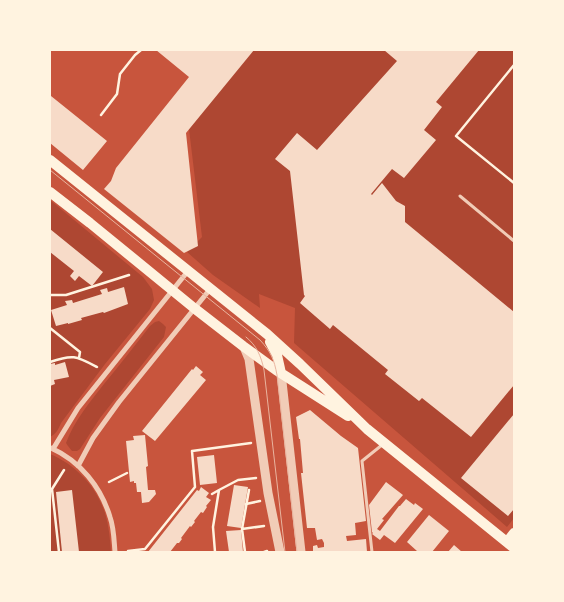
<svg xmlns="http://www.w3.org/2000/svg" width="564" height="602" font-family="Rubik,sans-serif">
  <rect width="100%" height="100%" fill="#c8553d"/>
  <path fill="#ae4732" d="M252 50H514V518L507 527 294 343 295 308 259 294 260 308 213 275 187 252 202 237 189 129Z
    M50 200 143 277 152 289 154 300 150 309 105 364 61 423C58 430 56 434 50 437Z
    M159 321 163 324 166 327 164 337 100 418 80 449 77 451H72L68 446 66 443C74 421 90 402 104 384 120 365 135 345 150 326L155 322Z
    M50 454C76 465 96 486 105 513 109 526 110 539 111 552H50Z"/>
  <path fill="#f7dbc8" d="M156 50H254L186 133 198 246 184 253 104 189 111 181 116 168 189 77Z
    M384 50H479L436 102 442 107 424 130 436 140 404 178 392 169 371 194 372 195 382 183 396 201 405 206V222L514 312V385L471 437 422 398 419 401 385 374 388 370 333 325 330 329 300 303 305 296 304 295 290 171 275 159 297 133 317 150 397 61Z
    M51 96 107 141 83 170 50 143V98Z
    M50 229 103 272 92 286 79 276 75 281 70 276 74 271 50 252Z
    M124 287 128 304 104 313 103 312 81 318 82 320 68 324V323L56 326 51 310 67 305 65 301 72 300 73 303 102 294 100 290 107 288 108 292Z
    M65 362 69 377 54 380 55 384 50 386V364L55 363V365Z
    M196 366 203 372 200 375 206 380 155 441 142 431 192 369 193 370Z
    M310 410 341 436 358 448 366 521 355 523 356 535 346 536 347 541 366 539 367 552H313V546L317 545 318 548 324 547V543L322 539 317 540 315 528H307L301 473H303L300 439H299L296 417Z
    M514 414V509L508 516 461 478Z
    M145 435 148 466 146 467 148 490H155L156 494 149 502 142 503 141 492H137L136 483H134V481L130 482 126 441 134 440 133 436Z
    M214 455 217 483 200 485 197 457Z
    M386 482 403 495 382 519 384 520 377 529 380 531 399 506H400L406 499 414 505 415 503 423 509 395 543 384 535 380 540 372 534 373 533 372 532 369 505Z
    M234 485 248 487 241 528 227 526Z
    M201 487 209 493 206 497 211 500 206 506 207 507 203 513 201 512 194 521 195 522 191 527 190 526 181 538 182 539 179 543H177L170 552H148L197 490 199 491Z
    M72 490 79 552H62L56 492Z
    M429 515 449 531 432 552H416L417 551 407 542Z
    M241 530 243 552H229L226 531Z
    M454 545 462 552H448Z"/>
  <g fill="none" stroke-linecap="round" stroke-linejoin="round">
    <path stroke="#fff3e0" stroke-width="2.5" d="M514 65 456 136 514 183
      M101 115 117 94 120 74 135 55 141 50
      M50 295H66L129 275
      M50 328 80 352 79 358
      M50 362C73 354 76 356 97 367
      M109 482 127 473
      M212 494 219 490
      M246 504 260 501
      M242 529 264 526
      M128 551 145 549 195 487 192 451 251 443
      M59 552 52 489 64 470
      M215 552 213 527 219 490 238 480 256 478
      M245 552 242 529 249 490
      M264 552 267 551"/>
    <path stroke="#f1ccb7" stroke-width="3" d="M460 196 514 241
      M372 552 362 461 382 445"/>
    <path stroke="#f1ccb7" stroke-width="5" d="M51 448C80 461 101 487 110 517 114 528 114 541 115 552
      M53 449 78 408 188 271
      M78 466 93 438 119 402 211 288"/>
    <path stroke="#f1ccb7" stroke-width="9" d="M244 347 249 359 268 493 280 552
      M281 373 301 552"/>
    <path stroke="#fff3e0" stroke-width="10" d="M50 160 267 334 300 364 367 429 514 548
      M50 192 90 223 194 308 243 346 276 370 348 416
      M270 342 277 355 281 373
      M507 542 514 533"/>
    <path stroke="#e9b49f" stroke-width="1" d="M50 170 260 340C271 352 274 359 277 375L297 552
      M246 337C257 346 261 356 264 370L285 552"/>
  </g>
  <rect width="564" height="602" fill="none" stroke="#fff3e0" stroke-width="102"/>
</svg>
